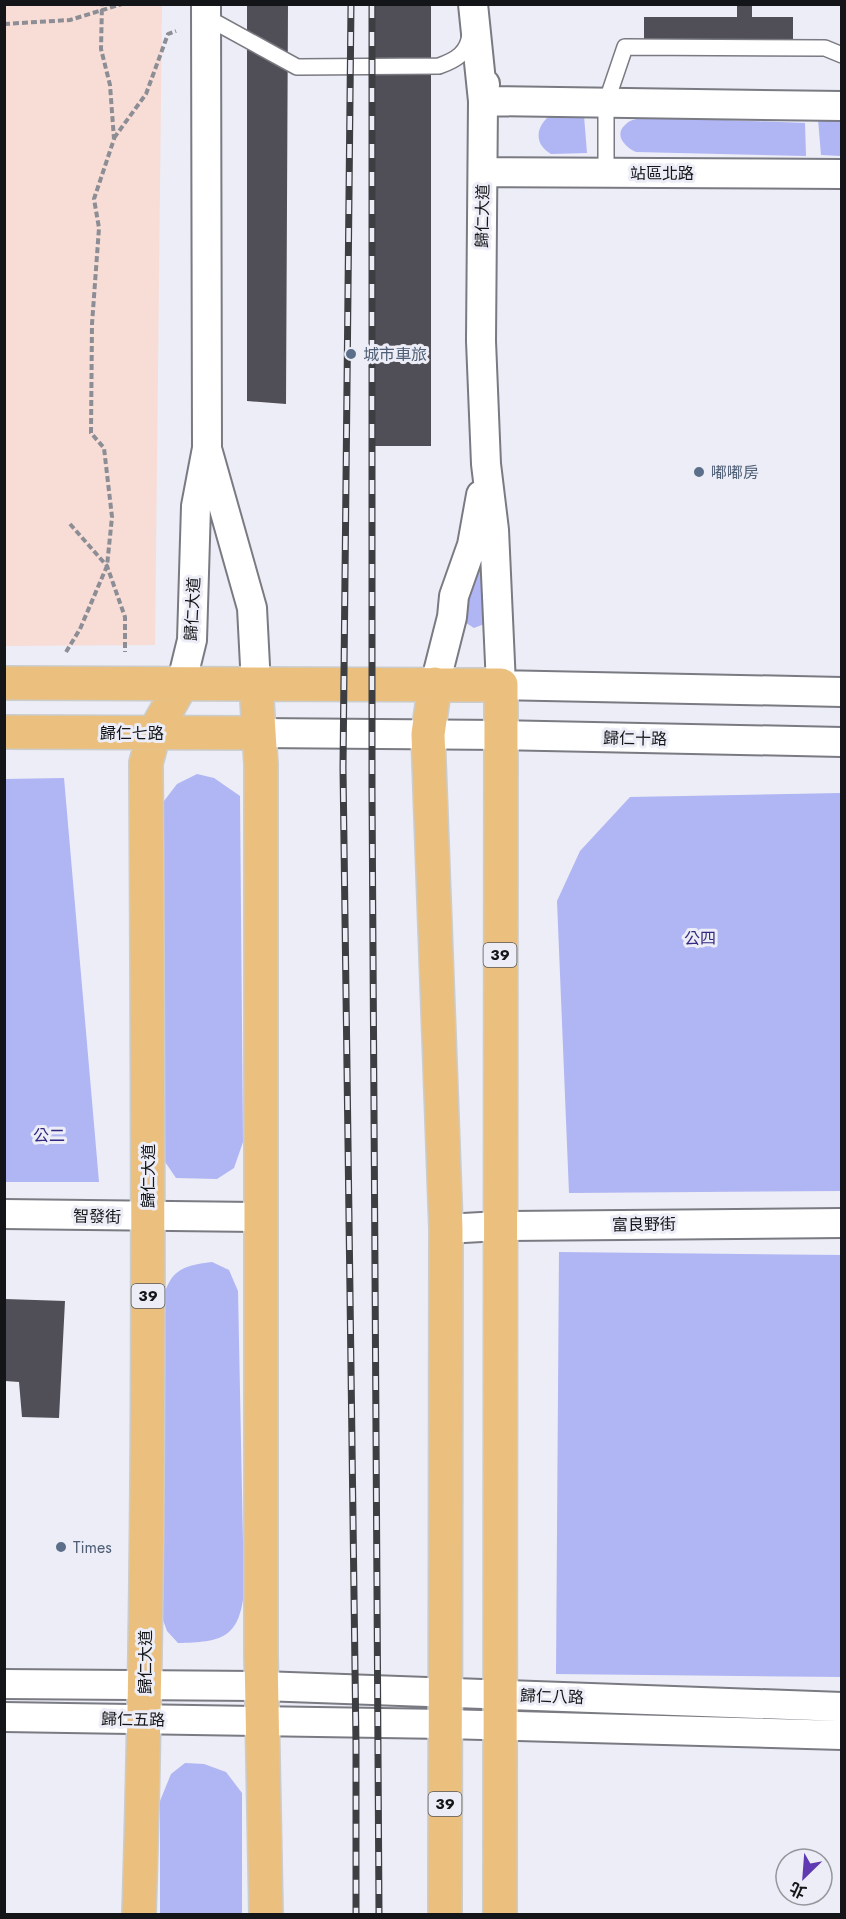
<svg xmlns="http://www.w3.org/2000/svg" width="846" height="1919" font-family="Jost,'Noto Sans TC',sans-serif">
  <rect width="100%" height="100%" fill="#ecedf6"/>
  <path fill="#f7ddd6" d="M4 5H162L155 645 5 646Z"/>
  <path fill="#b0b5f3" d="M584 116 587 153 551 154C535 145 535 129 548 117Z
    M649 117 805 123 806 156 636 152C627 148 613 136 625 125 630 119 641 118 649 117Z
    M818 119H841V156L821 155Z
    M486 536 487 623 474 628 463 621 462 612Z
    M197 774 214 778 240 796 243 1142 234 1168 217 1179 176 1178 159 1153 164 801 177 784Z
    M64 778 99 1182H5V779Z
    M841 793V1191L569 1193 557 901 580 851 630 797Z
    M559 1252 841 1255V1677L556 1674Z
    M212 1262 229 1270 238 1291 244 1592C239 1639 221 1642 178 1643L167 1631 160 1612 162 1302C170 1270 181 1266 212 1262Z
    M185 1763 204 1764 226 1772 242 1793V1914H160V1801L171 1774Z"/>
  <path fill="#504f57" d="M247 4H288L286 404 247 401Z
    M369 4H431V446H369Z
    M737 4H752V17H793V51H644V17H737Z
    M5 1299 65 1301 59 1418 22 1417 19 1382 5 1381Z"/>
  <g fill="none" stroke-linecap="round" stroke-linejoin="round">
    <g stroke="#797a82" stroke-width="18">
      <path id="service" d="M206 17 297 67 439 66C456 60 468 53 470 34
        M606 173V103L625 47 825 48 842 55"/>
    </g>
    <g stroke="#797a82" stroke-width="32">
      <path id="minor" d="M473 4 483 101 481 341 486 464 494 530 501 685 842 692
        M485 84 483 101 842 106
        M483 172 842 174
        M208 452 252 608 256 685
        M435 684 452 617 454 596 472 545 481 495
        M181 685 192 640 196 506 207 448 206 4
        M259 733 501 735 842 742
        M4 1214 262 1217
        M446 1229 499 1226 842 1223
        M4 1684 262 1686 842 1707
        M4 1717 445 1724 842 1735"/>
    </g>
    <g stroke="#cbcccc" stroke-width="36">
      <path id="primary" d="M4 683 501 685 500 1914
        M435 684 428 734 446 1229 445 1914
        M256 685 261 764V1655L266 1914
        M4 732 259 733
        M139 1914C151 1531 148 1147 146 763L154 733 181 685"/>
    </g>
    <path stroke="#8d8e95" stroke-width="4" stroke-dasharray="6 3" stroke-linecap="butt" d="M4 24 70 20 122 4
      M114 138 146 94 168 34 176 31
      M70 524 107 566 125 617V652
      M66 652 80 629 107 566 112 517 104 448 91 433 92 324 99 228 94 199 114 139 110 85 101 49 102 4"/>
    <use href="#service" stroke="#fff" stroke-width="15"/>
    <use href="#minor" stroke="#fff" stroke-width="28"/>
    <use href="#primary" stroke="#ebc07e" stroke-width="33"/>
    <g stroke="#3d3e42" stroke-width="7">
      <path id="rail" d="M351 4 343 768 356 1744V1914
        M372 4V790L379 1914"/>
    </g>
    <use href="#rail" stroke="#ecedf6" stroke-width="4.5" stroke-dasharray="14" stroke-linecap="butt"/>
  </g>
  <g fill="#5c6f8a" stroke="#ecedf6" stroke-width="2">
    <circle cx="351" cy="354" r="6"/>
    <circle cx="699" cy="472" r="6"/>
    <circle cx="61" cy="1547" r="6"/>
  </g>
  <g text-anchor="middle" stroke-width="6" stroke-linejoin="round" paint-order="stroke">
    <g fill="#ecedf6" stroke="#55565b" stroke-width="1.5">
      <rect x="483.5" y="943" width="33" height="24" rx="4.5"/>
      <rect x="131.5" y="1284" width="33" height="24" rx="4.5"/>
      <rect x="428.5" y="1792" width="33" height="24" rx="4.5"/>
    </g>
    <g font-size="15" font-weight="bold" fill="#141518">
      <text x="500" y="960">39</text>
      <text x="148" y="1301">39</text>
      <text x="445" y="1809">39</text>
    </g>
    <g font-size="16" fill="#141518" stroke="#ecedf6">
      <text x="662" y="179">站區北路</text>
      <text transform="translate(482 216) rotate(-89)" y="6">歸仁大道</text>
      <text transform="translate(192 609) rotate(-87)" y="6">歸仁大道</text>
      <text x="132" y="739">歸仁七路</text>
      <text transform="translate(635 738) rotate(1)" y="6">歸仁十路</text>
      <text transform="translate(148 1176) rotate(-90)" y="6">歸仁大道</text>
      <text transform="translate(97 1216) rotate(1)" y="6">智發街</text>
      <text transform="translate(644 1224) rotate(-1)" y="6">富良野街</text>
      <text transform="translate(145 1662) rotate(-90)" y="6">歸仁大道</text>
      <text transform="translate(552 1696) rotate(2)" y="6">歸仁八路</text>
      <text transform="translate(133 1719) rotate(1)" y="6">歸仁五路</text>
    </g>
    <g font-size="16" fill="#4e5e75" stroke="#ecedf6" text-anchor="start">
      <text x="363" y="360">城市車旅</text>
      <text x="711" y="478">嘟嘟房</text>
      <text x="73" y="1553">Times</text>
    </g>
    <g font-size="16" fill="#322981" stroke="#ecedf6">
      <text x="700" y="944">公四</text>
      <text x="49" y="1141">公二</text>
    </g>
  </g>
  <rect width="846" height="1919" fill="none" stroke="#141518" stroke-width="12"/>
  <g transform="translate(804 1877) rotate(205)"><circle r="28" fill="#ecedf6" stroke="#96979d" stroke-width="1.5"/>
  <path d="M0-4.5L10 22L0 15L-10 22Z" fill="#603ab2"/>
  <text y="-9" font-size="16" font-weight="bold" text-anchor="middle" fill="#141518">北</text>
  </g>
</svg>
